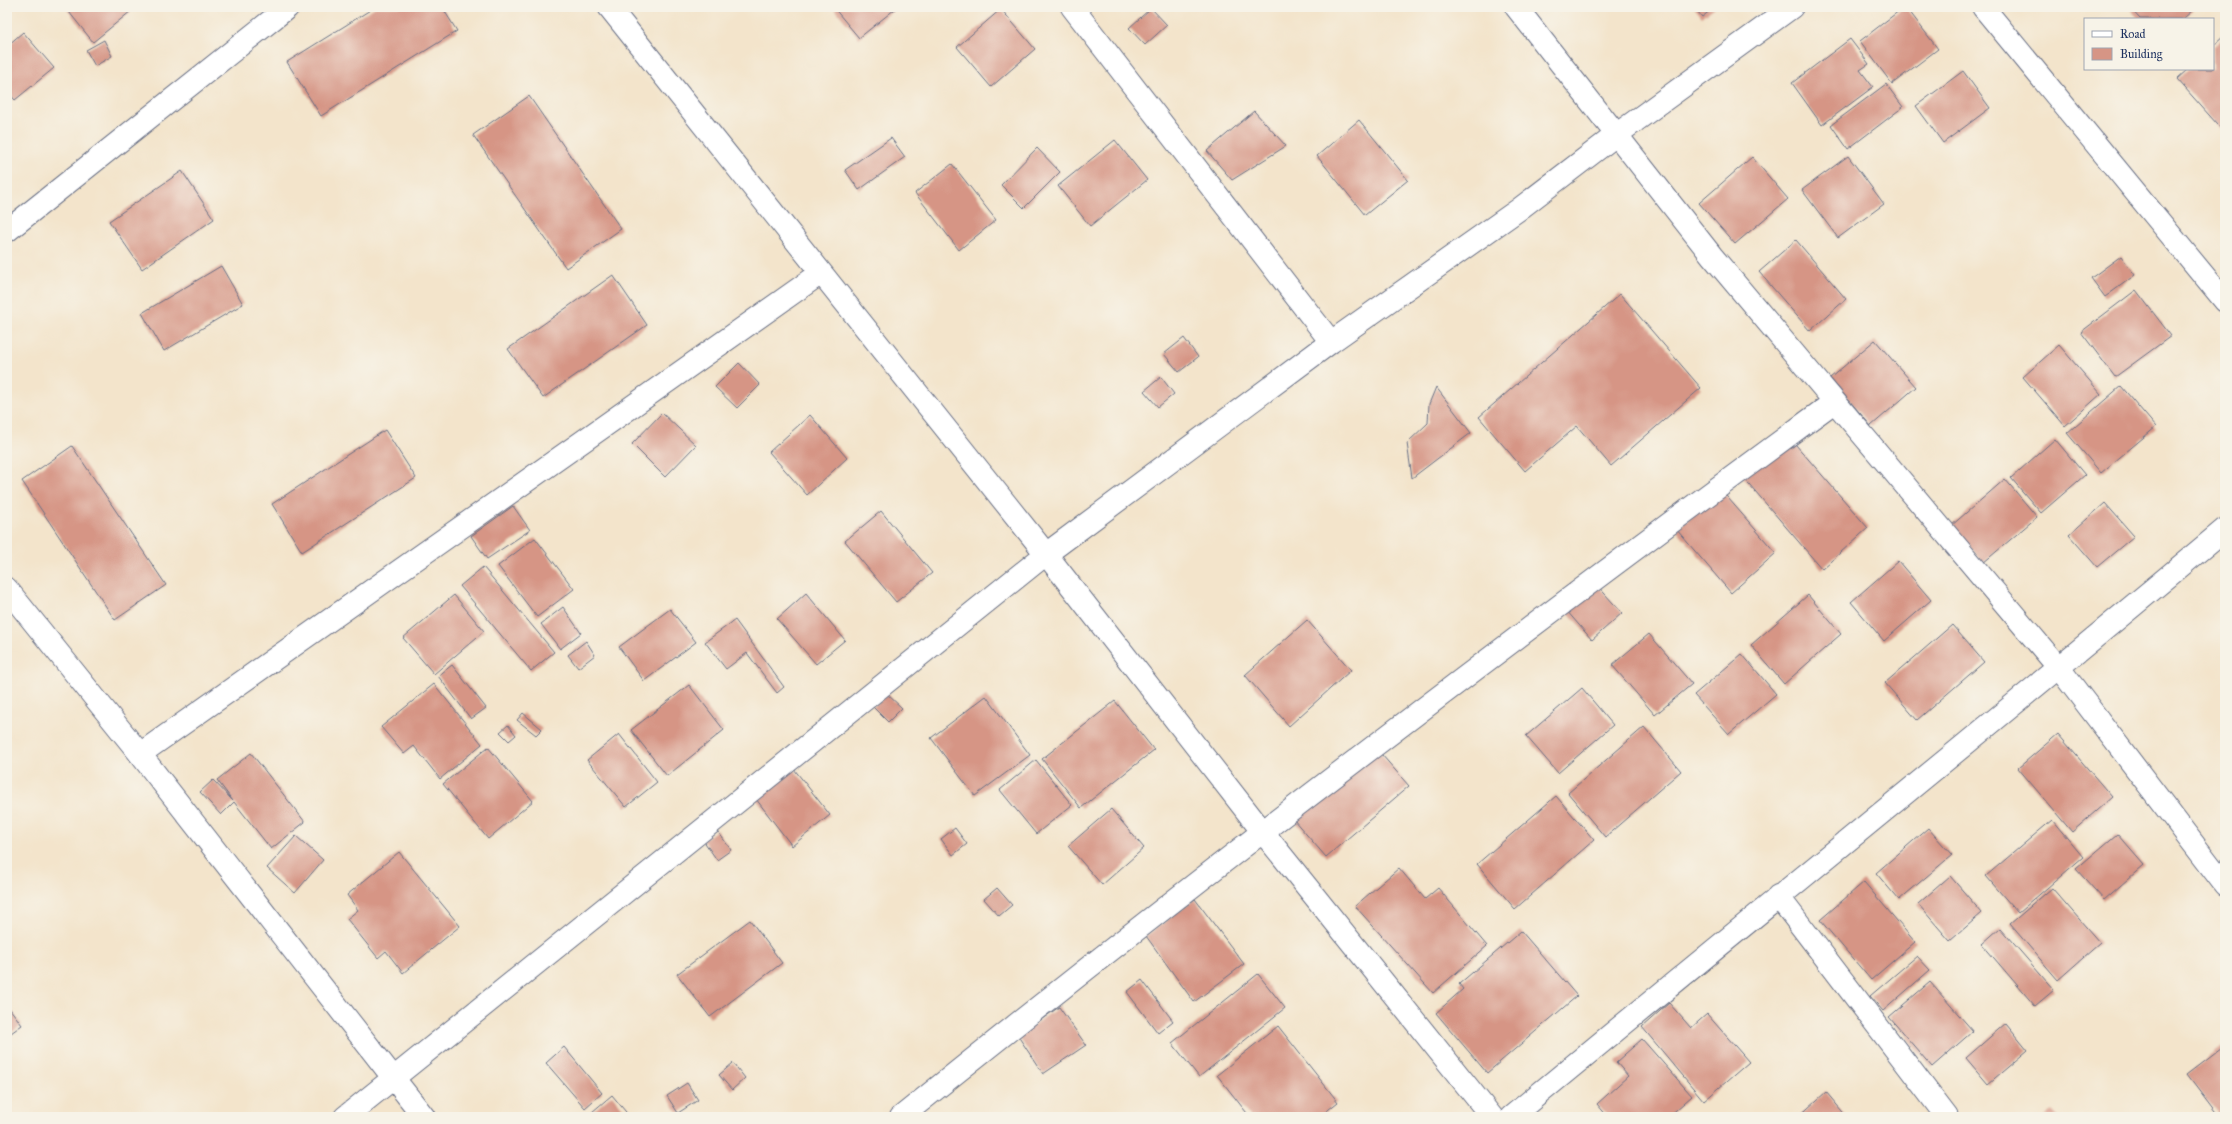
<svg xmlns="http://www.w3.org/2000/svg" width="2232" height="1124" font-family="'IM FELL Great Primer',serif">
  <rect width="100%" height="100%" fill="#f7f3e8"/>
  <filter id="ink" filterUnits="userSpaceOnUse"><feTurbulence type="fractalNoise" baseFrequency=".025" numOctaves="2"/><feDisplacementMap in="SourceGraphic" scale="8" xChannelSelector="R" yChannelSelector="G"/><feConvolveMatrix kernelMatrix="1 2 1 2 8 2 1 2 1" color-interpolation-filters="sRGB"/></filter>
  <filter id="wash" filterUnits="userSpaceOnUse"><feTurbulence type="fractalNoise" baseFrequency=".012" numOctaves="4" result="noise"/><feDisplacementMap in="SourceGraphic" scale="16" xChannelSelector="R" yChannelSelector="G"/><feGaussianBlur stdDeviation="0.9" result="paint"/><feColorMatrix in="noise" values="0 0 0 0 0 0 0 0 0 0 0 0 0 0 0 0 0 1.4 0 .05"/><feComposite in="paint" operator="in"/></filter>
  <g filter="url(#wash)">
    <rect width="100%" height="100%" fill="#f3e4cb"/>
    <g id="blocks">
      <path fill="#d69585" d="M65 7H128L131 11 93 42Z
        M375 7H442L457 31 321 116 287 62Z
        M833 7H893L895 9 859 38Z
        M1694 7H1715L1702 17Z
        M1904 7H1906L1938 49 1892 84 1860 41Z
        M2129 7H2192L2194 9 2183 19H2140Z
        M1151 8 1167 25 1145 45 1129 28Z
        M1001 9 1035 49 991 87 957 47Z
        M23 32 54 68 15 100 7 91V46Z
        M2225 35V133L2177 79 2188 69H2213V46Z
        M1850 39 1869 64 1860 70 1873 87 1822 125 1792 83Z
        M104 40 112 56 95 66 86 50Z
        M1963 71 1990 108 1943 143 1916 106Z
        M1886 84 1903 107 1848 149 1831 125Z
        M529 96 621 229 566 268 473 135Z
        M1254 111 1286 146 1232 180 1207 151Z
        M1359 120 1408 180 1365 215 1317 156Z
        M891 138 905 157 859 190 845 170Z
        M1115 140 1147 180 1090 226 1058 186Z
        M1037 148 1060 172 1024 208 1001 185Z
        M1848 156 1884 204 1838 238 1802 190Z
        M1752 157 1788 199 1735 244 1699 203Z
        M952 164 996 220 959 250 915 193Z
        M182 171 214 219 142 269 109 221Z
        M1796 240 1846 299 1810 331 1759 272Z
        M2121 256 2135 275 2105 297 2091 278Z
        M221 266 243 304 164 351 142 313Z
        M613 275 647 325 543 398 508 349Z
        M2136 290 2171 336 2115 377 2081 332Z
        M1620 294 1701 388 1611 466 1577 426 1525 471 1479 417Z
        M1184 338 1198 357 1179 372 1164 354Z
        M1875 340 1916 387 1871 426 1830 378Z
        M2059 345 2101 394 2065 426 2023 377Z
        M739 363 760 385 737 408 715 387Z
        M1161 377 1174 394 1158 407 1144 391Z
        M2121 386 2156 427 2101 473 2067 433Z
        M1436 387 1471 433 1412 478 1407 443 1428 423 1429 404Z
        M662 413 696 445 665 477 632 444Z
        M810 415 847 458 807 495 769 452Z
        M385 430 416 478 302 552 272 504Z
        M1789 437 1868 528 1822 569 1743 477Z
        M2055 439 2085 475 2041 513 2011 478Z
        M72 446 166 585 115 620 22 481Z
        M2005 479 2037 517 1983 563 1951 526Z
        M1721 490 1776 553 1731 593 1676 529Z
        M2105 503 2134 536 2097 567 2069 535Z
        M513 506 530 530 487 559 471 536Z
        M881 511 932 573 896 602 845 541Z
        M535 538 574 589 537 617 498 566Z
        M1898 561 1931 600 1884 641 1851 602Z
        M483 567 554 652 531 671 460 586Z
        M1596 584 1622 613 1592 640 1566 610Z
        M806 593 845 640 816 664 777 619Z
        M454 595 484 631 434 674 403 638Z
        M1808 595 1841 634 1784 684 1751 645Z
        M563 607 581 633 560 649 541 624Z
        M670 609 696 642 644 681 619 647Z
        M735 620 784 687 777 693 747 653 726 669 705 642Z
        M1307 620 1351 670 1289 726 1245 675Z
        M1952 625 1984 662 1917 720 1885 683Z
        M1649 634 1692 684 1655 715 1612 665Z
        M586 641 595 655 578 668 568 655Z
        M1742 654 1776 694 1729 734 1694 695Z
        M452 665 486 708 471 719 438 676Z
        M434 684 482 744 440 779 414 746 404 754 381 727Z
        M689 685 724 730 667 776 631 730Z
        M1582 688 1613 725 1558 773 1526 736Z
        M887 694 902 708 888 722 873 707Z
        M986 696 1030 755 975 796 931 738Z
        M1115 701 1154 750 1081 808 1042 759Z
        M523 713 542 729 536 735 517 720Z
        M508 725 516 735 509 741 500 732Z
        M1644 727 1681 771 1605 837 1568 793Z
        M619 734 657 782 626 807 587 760Z
        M2058 734 2112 797 2072 832 2018 768Z
        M488 747 533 801 488 839 443 784Z
        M1375 747 1409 786 1326 857 1293 819Z
        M251 753 305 822 271 849 234 802 221 815 200 792 213 780 233 801 217 780Z
        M1036 760 1072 805 1036 834 1000 790Z
        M794 769 830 815 792 846 756 799Z
        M1556 796 1594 840 1515 909 1477 864Z
        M1111 809 1144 848 1102 885 1068 846Z
        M2052 820 2083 857 2018 913 1986 876Z
        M955 828 967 844 953 855 941 839Z
        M1928 828 1952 855 1899 900 1876 873Z
        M717 830 731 850 717 860 703 840Z
        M2117 834 2144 865 2104 900 2076 869Z
        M296 836 323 860 295 893 267 868Z
        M399 852 460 926 403 973 386 951 378 958 347 919 358 910 347 895Z
        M1399 868 1425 899 1438 888 1487 946 1433 993 1355 906Z
        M1950 876 1982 913 1950 941 1918 904Z
        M1864 882 1915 942 1871 980 1820 920Z
        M997 888 1012 905 999 916 984 899Z
        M2052 888 2100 943 2058 980 2010 924Z
        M1195 899 1244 964 1194 1002 1146 936Z
        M750 920 782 963 710 1017 677 974Z
        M2000 928 2054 990 2035 1006 1982 944Z
        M1521 931 1577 996 1487 1073 1436 1013 1463 989 1459 984Z
        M1917 956 1930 970 1883 1011 1870 996Z
        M1258 974 1285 1008 1199 1077 1172 1043Z
        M1142 980 1173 1021 1158 1033 1127 992Z
        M1930 982 1973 1031 1932 1067 1889 1017Z
        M1669 1003 1691 1028 1707 1014 1749 1062 1704 1101 1642 1027Z
        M7 1005 22 1025 7 1036Z
        M1059 1007 1086 1045 1043 1074 1018 1036Z
        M2006 1023 2028 1050 1988 1084 1966 1058Z
        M1278 1026 1338 1102 1319 1117H1250L1217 1075Z
        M1642 1039 1692 1096 1668 1117H1608L1597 1104 1628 1076 1616 1062Z
        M2225 1045V1110L2218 1115 2187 1074Z
        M564 1047 602 1093 585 1108 546 1063Z
        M733 1063 745 1078 732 1090 719 1075Z
        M687 1083 698 1100 678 1113 667 1096Z
        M1826 1092 1847 1117H1798Z
        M612 1095 630 1117H596L592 1112Z
        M2052 1111 2058 1117H2045Z"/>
    </g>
  </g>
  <g filter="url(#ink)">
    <use href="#blocks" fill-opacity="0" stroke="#676e84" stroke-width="1"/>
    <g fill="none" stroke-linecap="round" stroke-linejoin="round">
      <g stroke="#676e84" stroke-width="24">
        <path id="minor" d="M609 7 1046 554 1262 831 1492 1117
          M1072 7 1331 342
          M1516 7 1712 256 2059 668 2225 885
          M1983 7 2225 301
          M7 231 288 7
          M140 754 821 273
          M1778 896 1947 1117
          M345 1117 1046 554 1331 342 1518 210 1616 135 1792 7
          M901 1117C1206 871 1518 634 1834 402"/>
      </g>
      <g stroke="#676e84" stroke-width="24">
        <path id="tertiary" d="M7 589 140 754 424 1117
          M1511 1117C1749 920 1989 727 2225 529"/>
      </g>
      <use href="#minor" stroke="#fff" stroke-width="22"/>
      <use href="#tertiary" stroke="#fff" stroke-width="22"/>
    </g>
  </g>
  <rect width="2232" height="1124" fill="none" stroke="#f7f3e8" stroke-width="24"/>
  <rect x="2084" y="18" width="130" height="52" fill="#f7f3e8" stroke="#9fa5b1"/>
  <rect x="2092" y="31" width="20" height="6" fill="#ffffff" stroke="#9fa5b1"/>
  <text x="2120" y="38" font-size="12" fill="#1b2f5e">Road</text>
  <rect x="2092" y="48" width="20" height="12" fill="#d69585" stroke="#9fa5b1"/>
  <text x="2120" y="58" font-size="12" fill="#1b2f5e">Building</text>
</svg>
